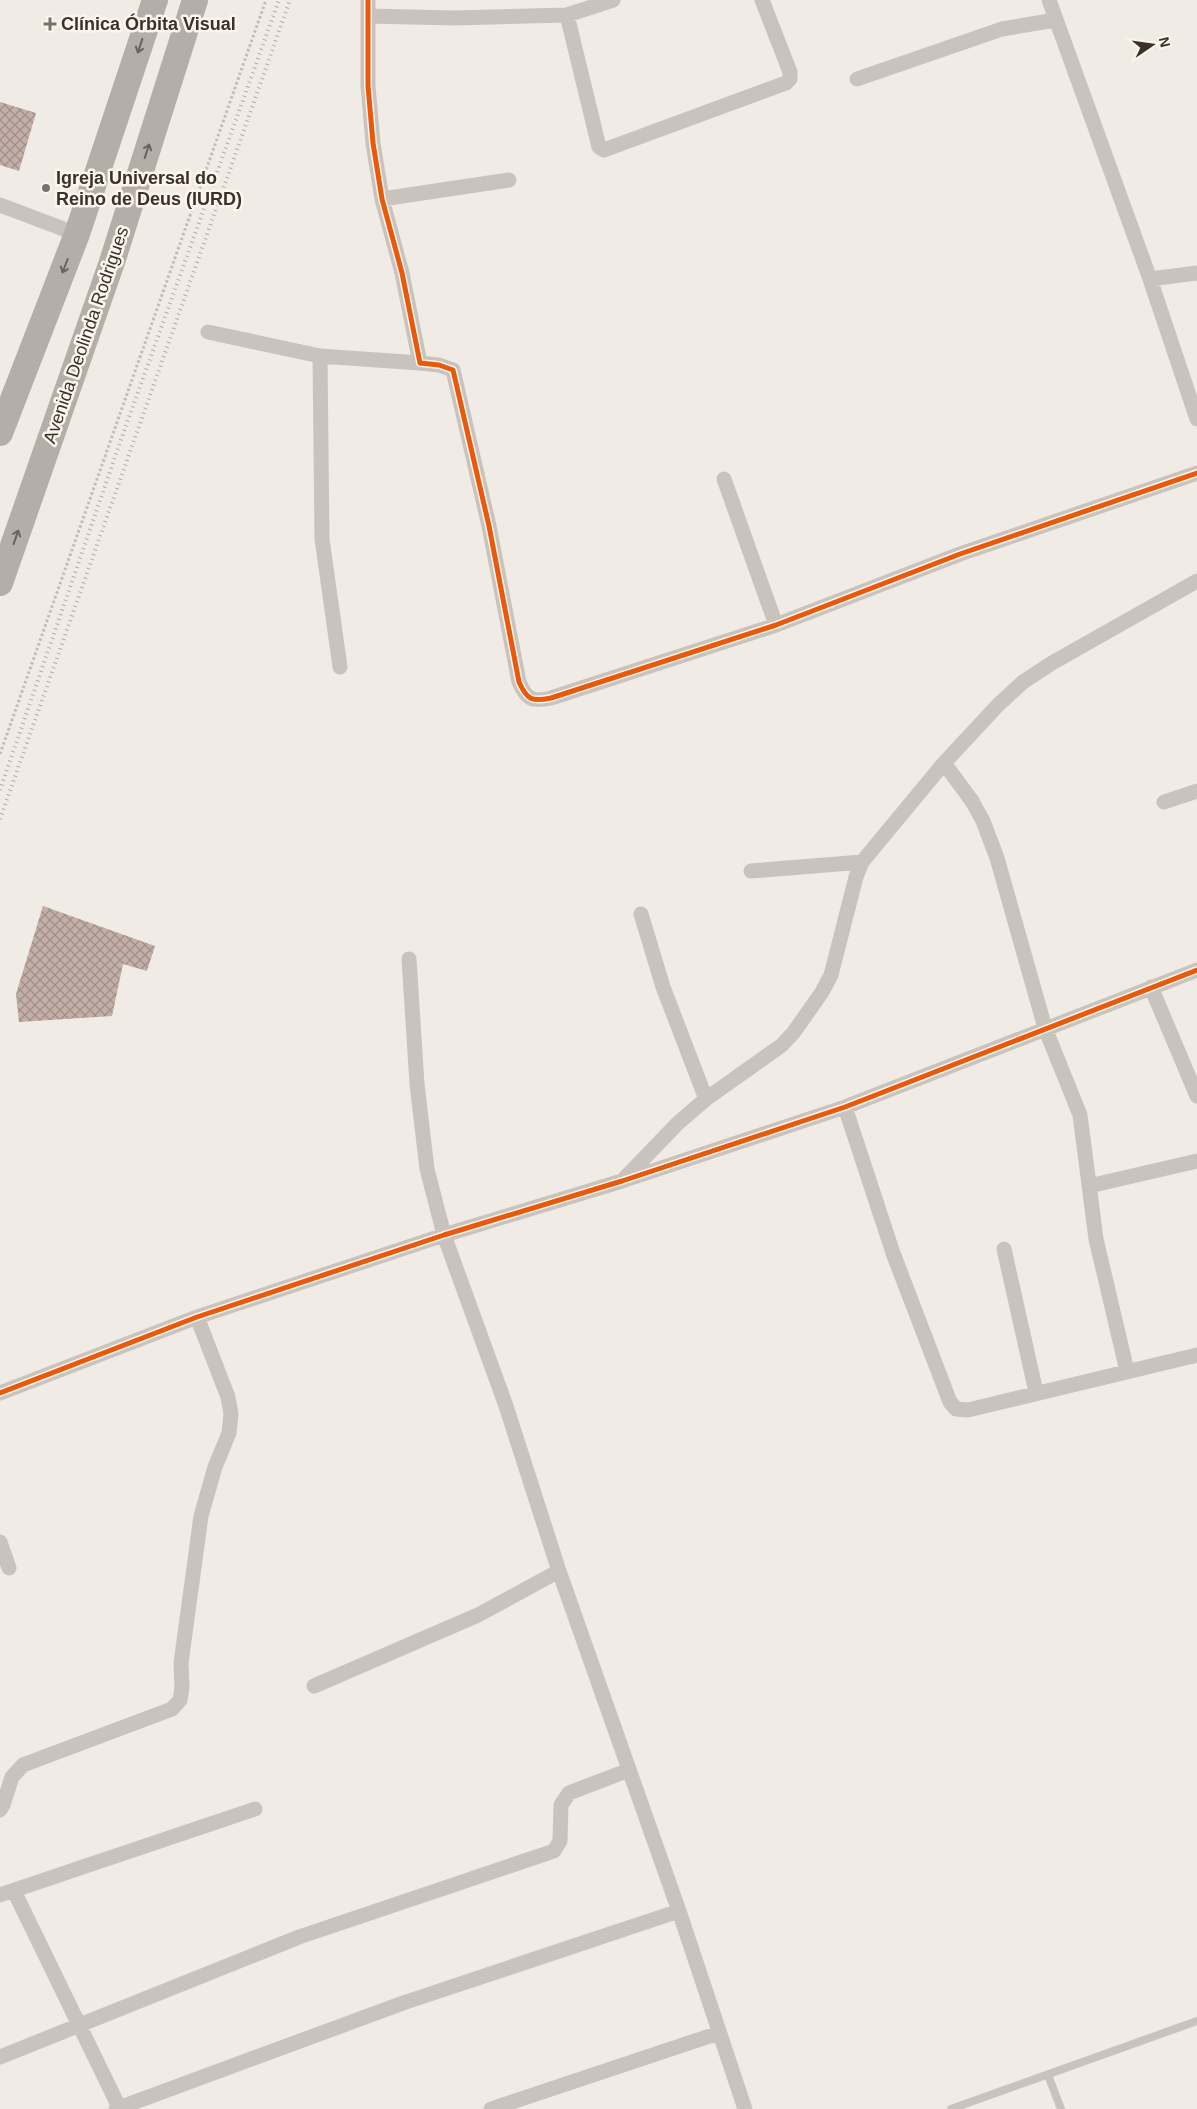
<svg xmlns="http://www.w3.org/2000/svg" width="1197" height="2109" font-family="Arial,sans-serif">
  <defs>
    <pattern id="building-cross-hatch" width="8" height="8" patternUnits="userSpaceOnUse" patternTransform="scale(1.25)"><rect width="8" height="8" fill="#c3afa7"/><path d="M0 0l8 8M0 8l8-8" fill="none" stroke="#a08f88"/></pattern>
  </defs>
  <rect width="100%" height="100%" fill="#f0ebe5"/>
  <path fill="url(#building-cross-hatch)" d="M0 102 36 113 19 171 0 165Z
    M43 906 155 946 147 971 123 964 112 1016 19 1022 16 994Z"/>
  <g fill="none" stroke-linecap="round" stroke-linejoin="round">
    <path stroke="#c2bbb6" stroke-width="3" stroke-dasharray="2.5 2.5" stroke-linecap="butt" d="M0 754 266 0"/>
    <path stroke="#c9c3be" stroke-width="8" d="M1048 2075 1061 2109
      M951 2109 1197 2021"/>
    <path stroke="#c9c3be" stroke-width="15" d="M368 0V86L373 143 382 199 402 273 420 363 439 365 453 370 489 526 519 682C527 700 532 702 551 698L776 625 960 554 1197 473
      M1049 0 1150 279 1197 419
      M567 15 599 147 604 150 786 83 790 79V72L762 0
      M368 16 456 18 567 15 613 0
      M857 79 1002 29 1055 20
      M382 199 509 180
      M0 205 77 234
      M1150 279 1197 273
      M208 332 320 356 420 363
      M320 356 322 539 340 667
      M724 479 776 625
      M944 763 972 801 983 821 997 858 1045 1028 1080 1115 1096 1239 1127 1371
      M1164 802 1197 791
      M751 871 862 862
      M641 914 663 987 706 1099
      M409 959 417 1084 427 1169 444 1235 506 1406 559 1571 679 1911 745 2109
      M1151 987 1197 1096
      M845 1107 893 1253 950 1402 956 1409 968 1410 1197 1355
      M624 1179 678 1123 706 1099 782 1045 794 1032 822 992 831 975 856 877 862 862 944 763 998 705 1023 682 1052 663 1197 581
      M1089 1186 1197 1161
      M1004 1249 1036 1392
      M0 1393 197 1317 444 1235 622 1181 845 1107 1197 970
      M0 1542 9 1568
      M314 1686 478 1615 559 1571
      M0 1810 3 1805 12 1777 23 1765 172 1709 180 1700 182 1688 181 1663 201 1516 215 1467 229 1433 231 1414 228 1397 197 1317
      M14 1891 120 2109
      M0 1895 255 1809
      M0 2057 299 1937 554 1851 560 1841 561 1805 569 1793 629 1770
      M116 2109 403 2003 679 1911
      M491 2109 719 2033"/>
    <path stroke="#b4aea8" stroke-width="26" d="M0 433 77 234 155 0
      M0 583 112 262 195 0"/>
    <path stroke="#b1aca8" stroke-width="4" stroke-dasharray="1 4" stroke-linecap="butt" d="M0 790 123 434 279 0
      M0 819 290 0"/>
    <g stroke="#fbf5ee" stroke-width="8">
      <path id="cycleway" d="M368 0V86L373 143 382 199 402 273 420 363 439 365 453 370 489 526 519 682C527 700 532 702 551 698L776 625 960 554 1197 473
        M0 1393 197 1317 444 1235 622 1181 845 1107 1197 970"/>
    </g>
    <use href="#cycleway" stroke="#e8590c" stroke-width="5"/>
  </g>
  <defs><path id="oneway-shaft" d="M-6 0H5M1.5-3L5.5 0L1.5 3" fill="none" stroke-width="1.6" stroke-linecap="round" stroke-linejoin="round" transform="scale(1.25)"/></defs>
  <g stroke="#6b625d">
    <use href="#oneway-shaft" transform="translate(140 46) rotate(108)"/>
    <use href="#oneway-shaft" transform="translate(147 151) rotate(-72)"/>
    <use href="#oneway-shaft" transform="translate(65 266) rotate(111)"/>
    <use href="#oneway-shaft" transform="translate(16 537) rotate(-71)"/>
  </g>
  <g fill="#7a716c" stroke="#fbf5ee" stroke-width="2">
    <path d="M47.5 16.5h5v5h5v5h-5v5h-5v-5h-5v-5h5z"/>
    <circle cx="46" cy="188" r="5"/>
  </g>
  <g text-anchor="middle" stroke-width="5" stroke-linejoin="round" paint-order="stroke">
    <g font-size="18" font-weight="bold" fill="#3b302b" stroke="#fbf5ee" text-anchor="start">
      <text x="61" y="30">Clínica Órbita Visual</text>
      <text x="56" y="184">Igreja Universal do<tspan x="56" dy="21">Reino de Deus (IURD)</tspan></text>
    </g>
    <g font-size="18" fill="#3b302b" stroke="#fbf5ee">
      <text transform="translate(86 335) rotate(-71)" y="6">Avenida Deolinda Rodrigues</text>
    </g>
  </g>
  <g transform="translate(1152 45) rotate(77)" stroke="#fbf5ee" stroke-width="4" paint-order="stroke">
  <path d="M0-4L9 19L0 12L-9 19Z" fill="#3b302b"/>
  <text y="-8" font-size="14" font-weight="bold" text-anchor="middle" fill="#3b302b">N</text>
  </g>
</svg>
